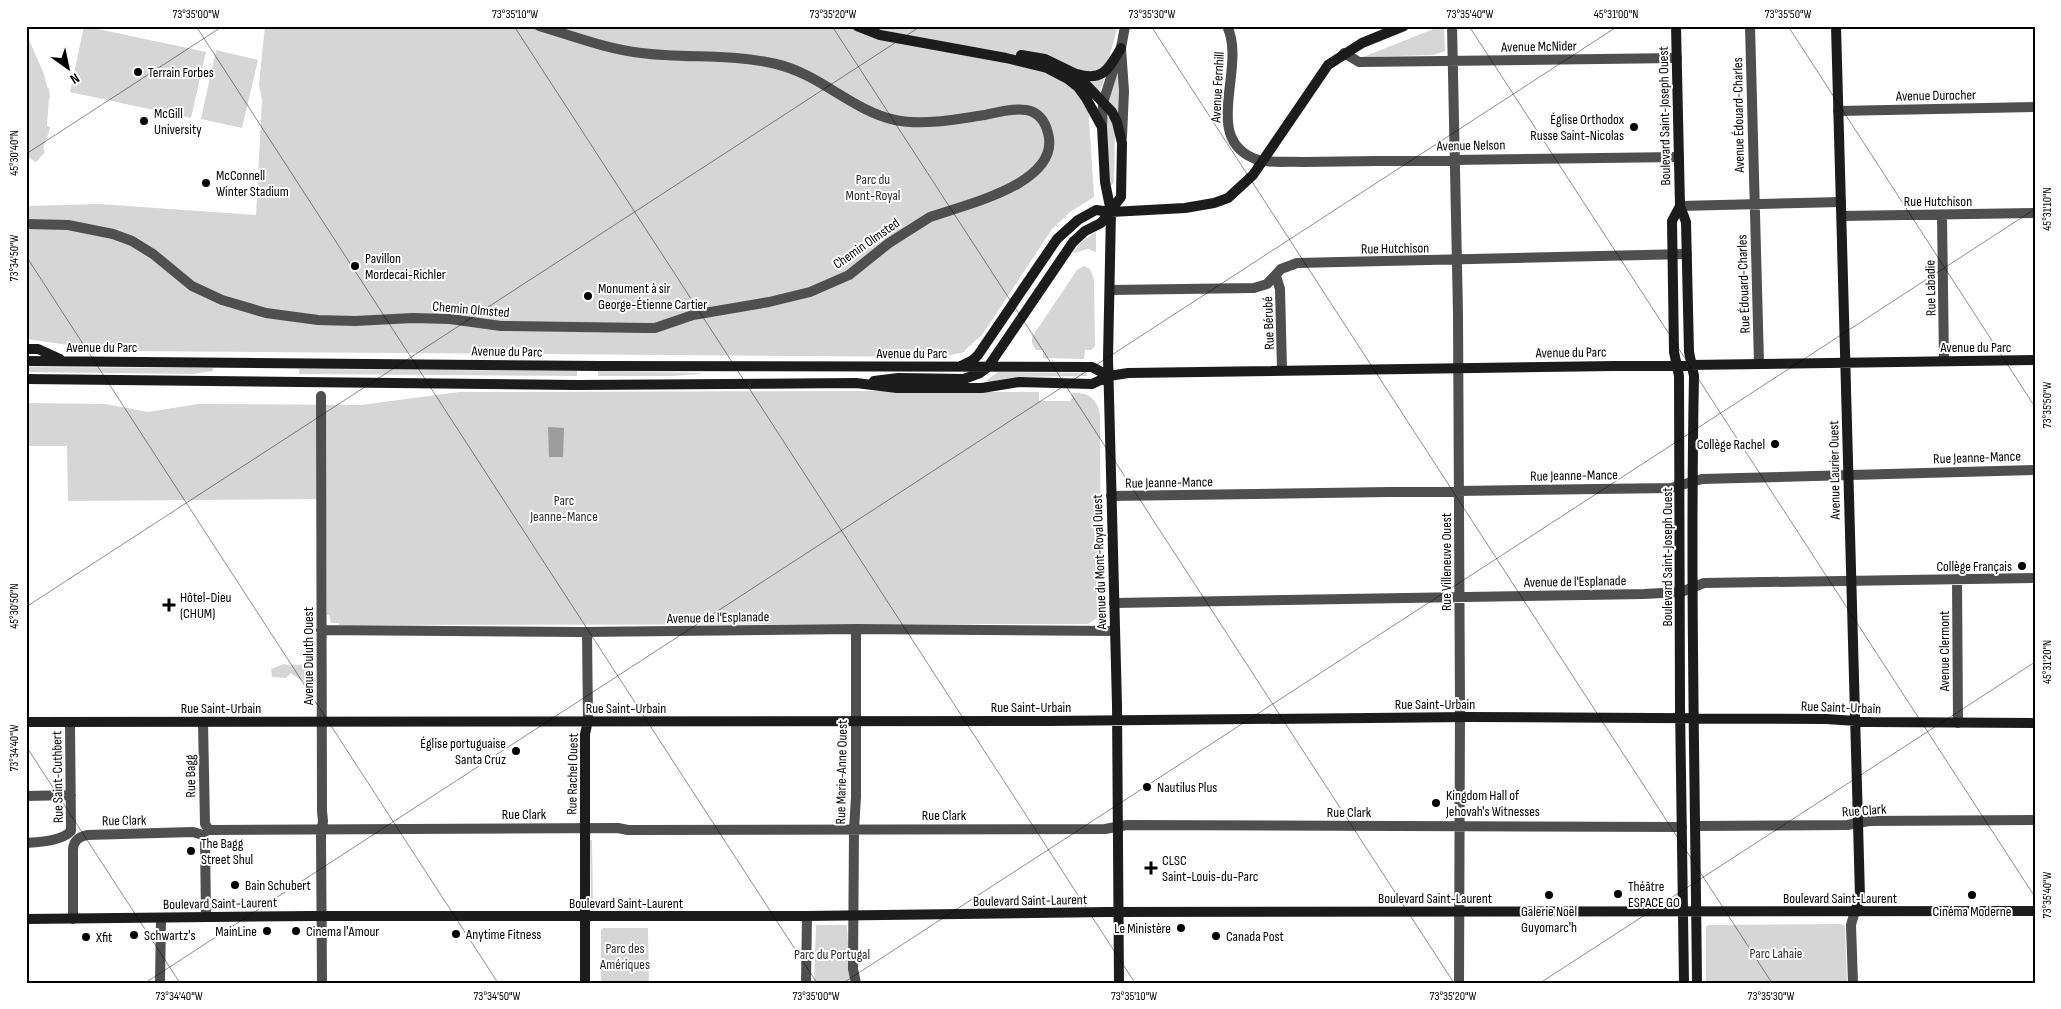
<svg xmlns="http://www.w3.org/2000/svg" width="2061" height="1009" font-family="'Sofia Sans Condensed',sans-serif">
  <rect width="100%" height="100%" fill="#fff"/>
  <path fill="#d6d6d6" d="M84 26 206 52 191 118 70 92Z
    M265 26H1118L1108 61 1100 71 1086 73 1094 197 1070 212 1052 229 982 335 964 351 965 352 941 357 124 351 104 350 26 339V206L99 204 256 215 262 100 259 84Z
    M1441 26H1444L1445 51 1433 55 1363 57Z
    M26 33 44 74 47 87 49 88 50 98H49L47 126 50 127V129L43 148 45 152 36 162 26 156Z
    M216 50 258 60 242 128 201 119Z
    M1117 71 1120 72 1118 112 1109 101Z
    M1103 78 1104 80 1099 92 1090 82Z
    M1110 117 1115 130 1114 182 1112 185H1110L1107 151V118Z
    M1096 232V252L1088 249 1073 253 1081 242Z
    M1084 266 1090 269 1094 280 1095 346 1091 350H1085L1084 359 1043 358V350H1036L1032 343V337L1077 270Z
    M26 367 213 368V371L192 374 26 372Z
    M299 369 577 371V376L299 374Z
    M598 371 701 373V374L671 376H598Z
    M998 372 1087 373V376L1015 377 988 382 987 380Z
    M867 391 1039 392V401H1071L1072 393C1088 392 1097 398 1100 414L1101 609 1097 618 1088 624 339 625V623H331L329 615H327L326 499 68 501 67 446H26V403L106 404 148 412 198 404 361 405 459 392Z
    M284 664C296 668 301 662 310 665L313 682C302 683 299 679 291 673L286 678 272 677 271 669Z
    M590 840H592L593 902H591Z
    M1841 924 1845 926 1847 983H1706V927L1708 925Z
    M816 925H847L850 983H814Z
    M603 928H648L649 983H601V930Z"/>
  <path fill="#9d9d9d" d="M548 427 564 428 563 457H549Z"/>
  <g fill="none" stroke-linecap="round" stroke-linejoin="round">
    <path stroke="#4f4f4f" stroke-width="10" d="M1227 26C1247 67 1202 136 1253 158 1265 164 1290 161 1303 162L1679 157
      M1452 26 1458 313 1460 707 1459 983
      M1750 26 1759 363
      M1344 53 1359 62 1677 58
      M1838 111 2035 107
      M1102 127 1103 103 1117 58
      M1122 137 1124 91 1121 48 1125 26
      M1680 206 1841 202
      M1842 216 2035 213
      M1942 216 1944 361
      M26 224 68 225 113 234 132 241 153 254 192 286 222 300 266 313 318 320 355 321 413 318 450 319 501 326 646 328H655L693 315 769 302 810 292 849 275 889 243 930 217C963 205 1062 184 1048 133 1045 121 1039 112 1026 110 1013 108 998 112 985 115 957 119 924 126 895 120 851 110 820 74 776 64 730 53 687 59 641 53 606 49 573 36 539 26
      M1276 276 1280 289 1282 370
      M1110 290 1254 288 1267 284 1281 269 1297 263 1687 254
      M321 396 322 811 323 821 321 835 322 983
      M1111 496 1671 488 1702 479 2035 470
      M1957 579 1958 723
      M1114 603 1644 594 1681 592 1704 583 2035 578
      M856 629V797L854 829 853 969 856 983
      M321 630 582 632 856 629 1115 631
      M587 632 588 721
      M203 722 205 824 209 830 618 828 628 830 1105 829 1127 825 1682 827
      M26 796 71 795
      M1696 826 1847 825 1869 821 2035 820
      M26 843C39 842 62 841 71 831L70 723
      M73 919V849C74 840 79 837 87 835L193 832 203 835 205 840 206 917
      M160 983 161 918
      M806 983 807 916
      M1853 983 1851 925 1855 911"/>
    <path stroke="#1c1c1c" stroke-width="10" d="M857 26 880 35 1006 58 1047 68 1068 79 1078 87 1086 98 1102 127 1105 182 1111 212 1108 358 1117 705 1119 983
      M1676 26 1680 206 1686 222 1689 352 1694 376C1690 578 1695 781 1697 983
      M1836 26 1858 823 1860 897 1855 911
      M1077 74C1104 82 1109 68 1121 48
      M1680 206 1672 221 1674 352 1679 376 1680 706 1684 983
      M26 349H38L60 359
      M26 361 600 366 1092 367 1109 376
      M961 366 973 360 978 355 1057 239 1078 220 1096 210 1111 212 1185 208 1214 203 1228 198 1253 175 1328 65 1362 43 1404 26
      M26 379 578 385 856 383 897 388H982L1019 382 1092 384 1109 376 1128 373 2035 360
      M874 381 898 378 964 379 980 373 988 367 1073 242 1085 231 1101 223 1121 197 1122 143 1117 122 1112 112 1076 74 1045 59 1021 55
      M26 722 1048 721 1469 717 1826 719 1871 722 2035 723
      M26 919 312 916H807L1107 912 2035 911
      M585 983V734L588 721"/>
  </g>
  <path fill="none" stroke="#000" stroke-width="1" stroke-opacity="0.45" d="M196 26 817 983M514 26 1135 983M832 26 1454 983M1151 26 1772 983M1469 26 2035 897M1788 26 2035 407M26 154 223 26M26 256 498 983M26 607 921 26M26 746 180 983M145 983 1618 26M843 983 2035 209M1540 983 2035 662"/>
  <g fill="#000" stroke="#fff" stroke-width="2">
    <circle cx="138" cy="72" r="5"/>
    <circle cx="144" cy="121" r="5"/>
    <circle cx="1634" cy="127" r="5"/>
    <circle cx="206" cy="183" r="5"/>
    <circle cx="355" cy="266" r="5"/>
    <circle cx="588" cy="296" r="5"/>
    <circle cx="1775" cy="444" r="5"/>
    <circle cx="2022" cy="566" r="5"/>
    <path d="M166.5 597.5h5v5h5v5h-5v5h-5v-5h-5v-5h5z"/>
    <circle cx="516" cy="751" r="5"/>
    <circle cx="1147" cy="787" r="5"/>
    <circle cx="1436" cy="803" r="5"/>
    <circle cx="191" cy="851" r="5"/>
    <path d="M1148.5 860.5h5v5h5v5h-5v5h-5v-5h-5v-5h5z"/>
    <circle cx="235" cy="885" r="5"/>
    <circle cx="1618" cy="894" r="5"/>
    <circle cx="1549" cy="895" r="5"/>
    <circle cx="1972" cy="895" r="5"/>
    <circle cx="1181" cy="928" r="5"/>
    <circle cx="267" cy="931" r="5"/>
    <circle cx="296" cy="931" r="5"/>
    <circle cx="456" cy="934" r="5"/>
    <circle cx="134" cy="935" r="5"/>
    <circle cx="1216" cy="936" r="5"/>
    <circle cx="86" cy="937" r="5"/>
  </g>
  <g text-anchor="middle" stroke-width="4" stroke-linejoin="round" paint-order="stroke">
    <g font-size="14" fill="#000" stroke="#fff">
      <text transform="translate(1539 46) rotate(-1)" y="5">Avenue McNider</text>
      <text transform="translate(1217 87) rotate(-87)" y="5">Avenue Fernhill</text>
      <text transform="translate(1936 95) rotate(-1)" y="5">Avenue Durocher</text>
      <text transform="translate(1738 115) rotate(-91)" y="5">Avenue Édouard-Charles</text>
      <text transform="translate(1664 116) rotate(-91)" y="5">Boulevard Saint-Joseph Ouest</text>
      <text transform="translate(1471 145) rotate(-1)" y="5">Avenue Nelson</text>
      <text x="1938" y="206">Rue Hutchison</text>
      <text transform="translate(866 243) rotate(-35)" y="5">Chemin Olmsted</text>
      <text transform="translate(1395 248) rotate(-1)" y="5">Rue Hutchison</text>
      <text transform="translate(1743 284) rotate(-92)" y="5">Rue Édouard-Charles</text>
      <text transform="translate(1930 288) rotate(-91)" y="5">Rue Labadie</text>
      <text transform="translate(471 309) rotate(5)" y="5">Chemin Olmsted</text>
      <text transform="translate(1268 323) rotate(-92)" y="5">Rue Bérubé</text>
      <text x="102" y="352">Avenue du Parc</text>
      <text x="1976" y="352">Avenue du Parc</text>
      <text transform="translate(507 351) rotate(1)" y="5">Avenue du Parc</text>
      <text transform="translate(1571 352) rotate(-1)" y="5">Avenue du Parc</text>
      <text x="912" y="358">Avenue du Parc</text>
      <text transform="translate(1977 457) rotate(-2)" y="5">Rue Jeanne-Mance</text>
      <text transform="translate(1834 470) rotate(-91)" y="5">Avenue Laurier Ouest</text>
      <text transform="translate(1574 475) rotate(-1)" y="5">Rue Jeanne-Mance</text>
      <text transform="translate(1169 482) rotate(-1)" y="5">Rue Jeanne-Mance</text>
      <text transform="translate(1667 557) rotate(-90)" y="5">Boulevard Saint-Joseph Ouest</text>
      <text transform="translate(1099 562) rotate(-92)" y="5">Avenue du Mont-Royal Ouest</text>
      <text transform="translate(1446 562) rotate(-90)" y="5">Rue Villeneuve Ouest</text>
      <text transform="translate(1575 581) rotate(-1)" y="5">Avenue de l'Esplanade</text>
      <text transform="translate(718 617) rotate(-1)" y="5">Avenue de l'Esplanade</text>
      <text transform="translate(1944 651) rotate(-90)" y="5">Avenue Clermont</text>
      <text transform="translate(308 656) rotate(-90)" y="5">Avenue Duluth Ouest</text>
      <text x="1435" y="709">Rue Saint-Urbain</text>
      <text x="1031" y="712">Rue Saint-Urbain</text>
      <text transform="translate(1841 707) rotate(2)" y="5">Rue Saint-Urbain</text>
      <text x="221" y="713">Rue Saint-Urbain</text>
      <text x="626" y="713">Rue Saint-Urbain</text>
      <text transform="translate(841 772) rotate(-89)" y="5">Rue Marie-Anne Ouest</text>
      <text transform="translate(572 774) rotate(-89)" y="5">Rue Rachel Ouest</text>
      <text transform="translate(190 776) rotate(-91)" y="5">Rue Bagg</text>
      <text transform="translate(57 777) rotate(-91)" y="5">Rue Saint-Cuthbert</text>
      <text transform="translate(1864 810) rotate(-4)" y="5">Rue Clark</text>
      <text x="1349" y="817">Rue Clark</text>
      <text x="524" y="819">Rue Clark</text>
      <text x="944" y="820">Rue Clark</text>
      <text transform="translate(124 820) rotate(-1)" y="5">Rue Clark</text>
      <text x="1435" y="903">Boulevard Saint-Laurent</text>
      <text x="1840" y="903">Boulevard Saint-Laurent</text>
      <text transform="translate(1030 900) rotate(-1)" y="5">Boulevard Saint-Laurent</text>
      <text transform="translate(220 903) rotate(-1)" y="5">Boulevard Saint-Laurent</text>
      <text x="626" y="908">Boulevard Saint-Laurent</text>
    </g>
    <g font-size="14" fill="#000" stroke="#fff" text-anchor="start">
      <text x="148" y="77">Terrain Forbes</text>
      <text x="154" y="118">McGill<tspan x="154" dy="16">University</tspan></text>
      <text x="1624" y="124" text-anchor="end">Église Orthodox<tspan x="1624" dy="16">Russe Saint-Nicolas</tspan></text>
      <text x="216" y="180">McConnell<tspan x="216" dy="16">Winter Stadium</tspan></text>
      <text x="365" y="263">Pavillon<tspan x="365" dy="16">Mordecai-Richler</tspan></text>
      <text x="598" y="293">Monument à sir<tspan x="598" dy="16">George-Étienne Cartier</tspan></text>
      <text x="1765" y="449" text-anchor="end">Collège Rachel</text>
      <text x="2012" y="571" text-anchor="end">Collège Français</text>
      <text x="180" y="602">Hôtel-Dieu<tspan x="180" dy="16">(CHUM)</tspan></text>
      <text x="506" y="748" text-anchor="end">Église portuguaise<tspan x="506" dy="16">Santa Cruz</tspan></text>
      <text x="1157" y="792">Nautilus Plus</text>
      <text x="1446" y="800">Kingdom Hall of<tspan x="1446" dy="16">Jehovah's Witnesses</tspan></text>
      <text x="201" y="848">The Bagg<tspan x="201" dy="16">Street Shul</tspan></text>
      <text x="1162" y="865">CLSC<tspan x="1162" dy="16">Saint-Louis-du-Parc</tspan></text>
      <text x="245" y="890">Bain Schubert</text>
      <text x="1628" y="891">Théâtre<tspan x="1628" dy="16">ESPACE GO</tspan></text>
      <text x="1549" y="916" text-anchor="middle">Galerie Noël<tspan x="1549" dy="16">Guyomarc'h</tspan></text>
      <text x="1972" y="916" text-anchor="middle">Cinéma Moderne</text>
      <text x="1171" y="933" text-anchor="end">Le Ministère</text>
      <text x="257" y="936" text-anchor="end">MainLine</text>
      <text x="306" y="936">Cinema l'Amour</text>
      <text x="466" y="939">Anytime Fitness</text>
      <text x="144" y="940">Schwartz's</text>
      <text x="1226" y="941">Canada Post</text>
      <text x="96" y="942">Xfit</text>
    </g>
    <g font-size="14" fill="#2d2d2d" stroke="#fff">
      <text x="873" y="184">Parc du<tspan x="873" dy="16">Mont-Royal</tspan></text>
      <text x="564" y="505">Parc<tspan x="564" dy="16">Jeanne-Mance</tspan></text>
      <text x="625" y="953">Parc des<tspan x="625" dy="16">Amériques</tspan></text>
      <text x="1776" y="958">Parc Lahaie</text>
      <text x="832" y="959">Parc du Portugal</text>
    </g>
  </g>
  <rect width="2061" height="1009" fill="none" stroke="#ffffff" stroke-width="55"/>
  <g transform="translate(68 68) rotate(147)" stroke="#ffffff" stroke-width="4" paint-order="stroke">
  <path d="M0-4L9 19L0 12L-9 19Z" fill="#000000"/>
  <text y="-8" font-size="14" font-weight="bold" text-anchor="middle" fill="#000000">N</text>
  </g>
  <rect x="28" y="28" width="2006" height="954" fill="none" stroke="#000" stroke-width="2"/>
  <g font-size="12" text-anchor="middle" fill="#000">
    <text x="196" y="18">73°35'00"W</text>
    <text x="515" y="18">73°35'10"W</text>
    <text x="833" y="18">73°35'20"W</text>
    <text x="1152" y="18">73°35'30"W</text>
    <text x="1470" y="18">73°35'40"W</text>
    <text x="1616" y="18">45°31'00"N</text>
    <text x="1788" y="18">73°35'50"W</text>
    <text transform="translate(14 153) rotate(-90)" y="4">45°30'40"N</text>
    <text transform="translate(2047 209) rotate(-90)" y="4">45°31'10"N</text>
    <text transform="translate(14 258) rotate(-90)" y="4">73°34'50"W</text>
    <text transform="translate(2047 405) rotate(-90)" y="4">73°35'50"W</text>
    <text transform="translate(14 606) rotate(-90)" y="4">45°30'50"N</text>
    <text transform="translate(2047 662) rotate(-90)" y="4">45°31'20"N</text>
    <text transform="translate(14 748) rotate(-90)" y="4">73°34'40"W</text>
    <text transform="translate(2047 895) rotate(-90)" y="4">73°35'40"W</text>
    <text x="179" y="1000">73°34'40"W</text>
    <text x="497" y="1000">73°34'50"W</text>
    <text x="816" y="1000">73°35'00"W</text>
    <text x="1134" y="1000">73°35'10"W</text>
    <text x="1453" y="1000">73°35'20"W</text>
    <text x="1771" y="1000">73°35'30"W</text>
  </g>
</svg>
